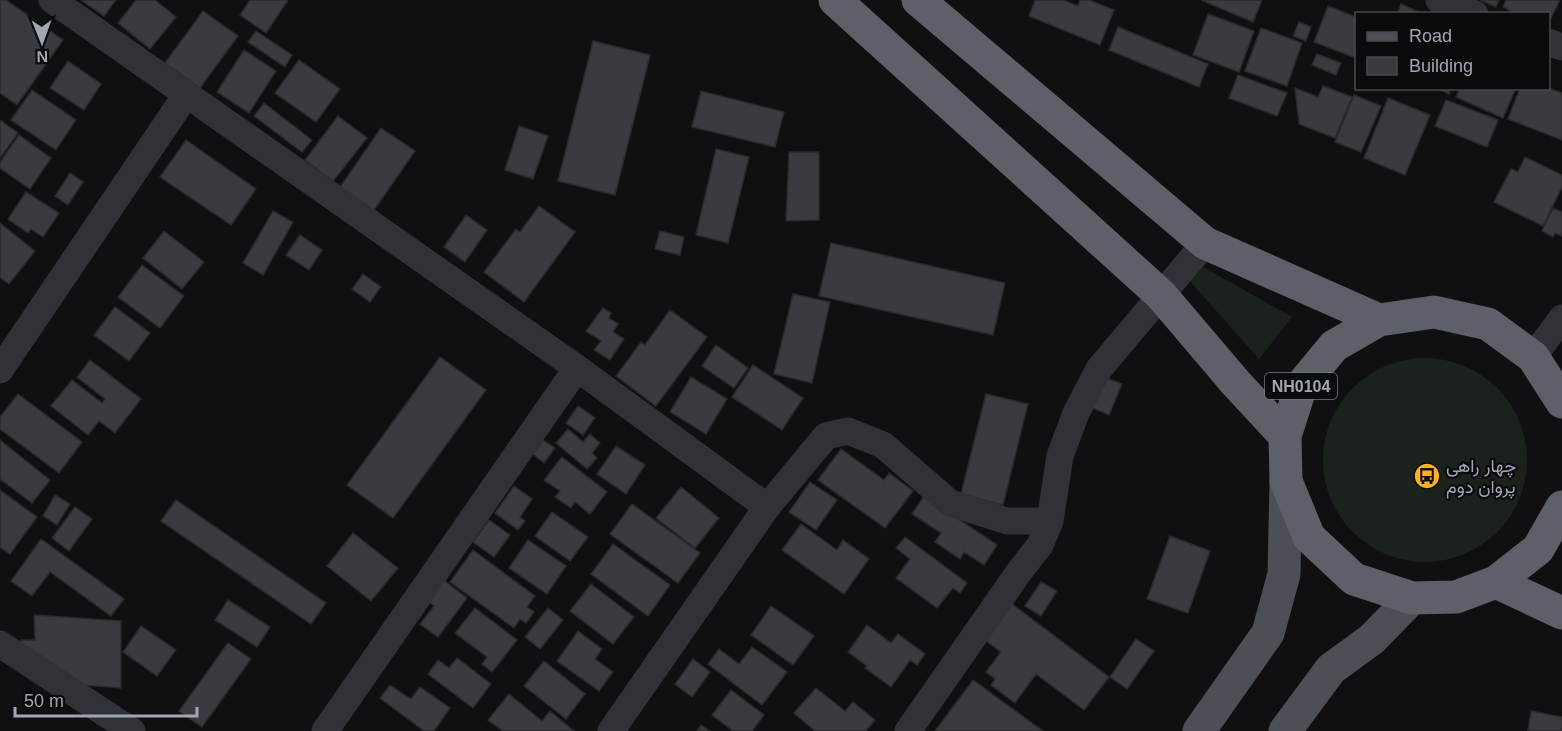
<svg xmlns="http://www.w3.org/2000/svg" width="1562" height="731" font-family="Helvetica,Vazirmatn,sans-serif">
  <rect width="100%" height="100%" fill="#101012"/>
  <path fill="#1a221b" d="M1198 264 1292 317 1259 359 1187 278Z
    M1323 460a102 102 0 1 1 204 0a102 102 0 1 1-204 0Z"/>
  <path fill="#3a3b40" stroke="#2a2a2e" stroke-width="1.5" d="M0 0H6L63 40 17 105 0 93Z
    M81 0H116L104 16Z
    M136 0H155L176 17 150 49 118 23Z
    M250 0H288L266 33 240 15Z
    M1035 0H1063L1078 6 1080 0H1089L1114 10 1100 45 1029 16Z
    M1201 0H1262L1253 22Z
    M1480 0H1499L1496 7Z
    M1506 0H1560L1548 24V14H1516L1503 7Z
    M1401 4 1423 14H1397Z
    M1328 6 1356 17V58L1314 42Z
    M203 11 238 36 200 88 165 63Z
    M1208 14 1254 31 1239 72 1193 55Z
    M1299 22 1311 27 1306 41 1293 36Z
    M1118 27 1208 64 1199 87 1109 50Z
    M1261 28 1302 43 1287 86 1245 71Z
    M256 31 292 55 285 67 248 42Z
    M593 41 650 55 615 195 558 181Z
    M244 50 276 71 249 113 217 92Z
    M1317 54 1341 63 1336 75 1312 65Z
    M299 60 340 89 316 122 275 93Z
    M68 61 101 84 84 110 50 88Z
    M1238 75 1287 93 1277 116 1229 98Z
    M1323 86 1352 97 1335 138 1299 124 1295 88 1318 97Z
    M1436 88H1451L1449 94Z
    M1460 88H1516L1503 118 1456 97Z
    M1520 88H1548L1562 93V140L1508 119Z
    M32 90 76 120 56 150 11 120Z
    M701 91 784 112 775 147 692 127Z
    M1354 95 1381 106 1361 152 1335 142Z
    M1388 98 1430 115 1405 175 1364 158Z
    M1446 100 1498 120 1487 147 1435 126Z
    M264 103 312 140 302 152 254 116Z
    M338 116 367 138 333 181 305 160Z
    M0 120 18 133 0 158Z
    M519 126 548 136 533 179 505 170Z
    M381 128 415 151 372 213 338 190Z
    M19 135 51 158 30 189 0 168V162Z
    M186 140 256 189 231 225 160 177Z
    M716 149 749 157 728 243 696 235Z
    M789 152H819V220L786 221Z
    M1525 157 1562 175V187L1543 226 1494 202 1511 169 1518 172Z
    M70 173 83 182 68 205 55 196Z
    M26 192 59 213 43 237 31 229 28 233 8 219Z
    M539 206 575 232 524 302 484 272 516 229 520 232Z
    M1553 208 1562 212V236L1555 233 1553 237 1542 231Z
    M273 211 293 222 263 275 243 263Z
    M466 215 487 230 465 262 444 247Z
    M0 223 35 251 9 284 0 277Z
    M164 231 204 262 182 289 143 258Z
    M660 231 684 237 680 255 655 249Z
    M300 235 322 250 309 270 286 255Z
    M831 243 1005 283 993 335 819 296Z
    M142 265 184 296 160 328 118 297Z
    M363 274 381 287 370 302 352 289Z
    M793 294 830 302 812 383 774 374Z
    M115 307 150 333 129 361 94 335Z
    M603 308 611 313 609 318 618 324 613 332 624 339 610 360 594 350 601 341 586 331Z
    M670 310 707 337 656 406 616 376 641 342 645 345Z
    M716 345 748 368 734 388 702 366Z
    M440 357 486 390 393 518 347 485Z
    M90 360 141 399 115 433 99 421 88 435 51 406 72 380 102 403 105 399 77 377Z
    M753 365 803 398 782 430 732 397Z
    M691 377 727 399 706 434 670 412Z
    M1106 378 1122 384 1109 415 1093 408Z
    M18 394 82 442 59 473 0 429V417Z
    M986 394 1028 404 1003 505 961 494Z
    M578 406 595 418 583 435 566 423Z
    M568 429 583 442 590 434 600 443 592 453 597 458 587 469 556 443Z
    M0 440 50 480 32 503 0 479Z
    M543 440 555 448 544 463 533 454Z
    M616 446 645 465 626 494 597 474Z
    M841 449 884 480 889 473 913 491 885 528 818 480Z
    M562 457 607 492 590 514 575 502 571 508 555 497 560 491 544 480Z
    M810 482 837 500 816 530 789 512Z
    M514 486 532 499 520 517 525 521 518 530 495 513Z
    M681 487 719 518 695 548 656 518Z
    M0 490 37 517 10 554 0 547Z
    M55 495 70 504 57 525 43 516Z
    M924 496 997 545 984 565 964 552 960 559 935 542 941 533 912 514Z
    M176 500 326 603 311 624 161 521Z
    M632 504 700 553 678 583 610 534Z
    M75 507 92 519 69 551 52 538Z
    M552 512 588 537 570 561 535 536Z
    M489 520 510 535 494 557 473 542Z
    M801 524 837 550 843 540 869 559 844 594 782 550Z
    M353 533 398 568 371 601 327 566Z
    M1170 536 1210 551 1188 613 1147 599Z
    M905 537 967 583 960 593 953 588 937 608 896 578 910 559 896 548Z
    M41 539 124 599 111 616 50 572 32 596 11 581Z
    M528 540 566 566 547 594 509 568Z
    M613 544 670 585 648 616 591 574Z
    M473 550 535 596 527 607 534 612 526 623 520 619 514 628 450 582Z
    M441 578 467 598 438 637 420 624 434 606 425 599Z
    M1041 582 1057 591 1041 616 1025 606Z
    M591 584 634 617 613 644 570 611Z
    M228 600 270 627 257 647 215 620Z
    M1008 601 1109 677 1084 710 1036 674 1015 703 991 685 995 679 986 672 1001 652 981 637Z
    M771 606 814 636 793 665 751 635Z
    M475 608 517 640 492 672 482 664 487 657 455 633Z
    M548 608 563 620 540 649 525 637Z
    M34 615 121 621V688L84 685 21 648V640H35Z
    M867 625 891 643 898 634 925 654 917 665 910 660 891 687 865 668 867 666 848 652Z
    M141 626 176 650 157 676 123 652Z
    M578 631 602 649 595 659 613 672 599 691 557 661Z
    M1136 639 1154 651 1127 689 1110 677Z
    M228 643 251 659 202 727 179 711Z
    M752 647 787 672 762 705 708 664 719 649 739 664Z
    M457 658 491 684 473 708 428 674 438 660 449 668Z
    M693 659 710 672 692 697 675 684Z
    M544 661 585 694 566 719 524 686Z
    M973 680 1043 731H935Z
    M390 685 411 699 420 687 450 708 434 731H424L380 698Z
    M816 688 845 711 853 702 875 720 866 731H815L794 713Z
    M731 690 764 715 752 731H733L712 715Z
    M509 694 542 721 550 711 574 731H503L488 720Z
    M1531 711 1562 717V731H1528Z
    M701 725 710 731H697Z"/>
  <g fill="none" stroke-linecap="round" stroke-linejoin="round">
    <path stroke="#313237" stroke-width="27" d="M52 0 577 368 767 507
      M1439 0 1475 14
      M1548 42 1562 47
      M1533 357 1562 318
      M0 370 186 95
      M0 644 132 731
      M325 731 577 368
      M611 731 767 507 826 436 848 431 883 445 950 503 1007 521H1050
      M908 731 1019 572 1040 545 1050 521 1060 456 1076 413 1099 369 1205 243"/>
    <path stroke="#4d4f57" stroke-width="33" d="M1199 731 1268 633 1284 574 1286 481
      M1285 731 1331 669 1372 639 1412 598"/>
    <path stroke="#5d6069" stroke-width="33" d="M835 0 1161 295 1235 382 1285 436
      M918 0 1205 243 1379 320
      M1562 402 1533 357 1488 324 1434 312 1379 320 1334 346 1301 386 1285 436 1286 481 1309 537 1354 579 1412 598 1456 597 1496 582 1538 549 1562 507
      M1496 582 1562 613"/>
  </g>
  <defs>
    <g id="bus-disc" transform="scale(1.35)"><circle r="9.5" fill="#ffb11b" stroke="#0b0b0d"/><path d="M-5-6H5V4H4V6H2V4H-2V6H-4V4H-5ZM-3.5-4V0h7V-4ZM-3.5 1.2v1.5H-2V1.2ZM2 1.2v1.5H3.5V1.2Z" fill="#111"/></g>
  </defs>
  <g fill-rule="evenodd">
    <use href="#bus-disc" x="1427" y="476"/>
  </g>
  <g text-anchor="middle" stroke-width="4.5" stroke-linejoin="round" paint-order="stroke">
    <rect fill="#0b0b0d" stroke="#737882" stroke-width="1.5" x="1265" y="373" width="72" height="26" rx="4.5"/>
    <g font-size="16" font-weight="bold" fill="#a0a6b4">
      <text x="1301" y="392">NH0104</text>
    </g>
    <g font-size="18" fill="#a0a6b4" stroke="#0b0b0d" text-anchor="start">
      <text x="1446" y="472">چهار راهی<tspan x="1446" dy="21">پروان دوم</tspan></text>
    </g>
  </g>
  <rect x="1355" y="12" width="195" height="78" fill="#0b0b0d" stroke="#474950" stroke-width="1.5"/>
  <rect x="1367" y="32" width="30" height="9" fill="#4d4f57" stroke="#474950" stroke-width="1.5"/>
  <text x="1409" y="42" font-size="18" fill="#a0a6b4">Road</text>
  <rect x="1367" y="57" width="30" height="18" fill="#3a3b40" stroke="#474950" stroke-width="1.5"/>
  <text x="1409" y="72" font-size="18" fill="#a0a6b4">Building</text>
  <g transform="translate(42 42) rotate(179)" stroke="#0b0b0d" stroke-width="4.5" paint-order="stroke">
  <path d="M0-4.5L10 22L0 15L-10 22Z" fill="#a0a6b4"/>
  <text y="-9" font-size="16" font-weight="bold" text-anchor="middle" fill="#a0a6b4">N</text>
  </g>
  <path d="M15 707v9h182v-9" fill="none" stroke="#a0a6b4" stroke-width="3"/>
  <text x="24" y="707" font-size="18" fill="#a0a6b4" stroke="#0b0b0d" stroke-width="4.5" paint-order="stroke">50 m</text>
</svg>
